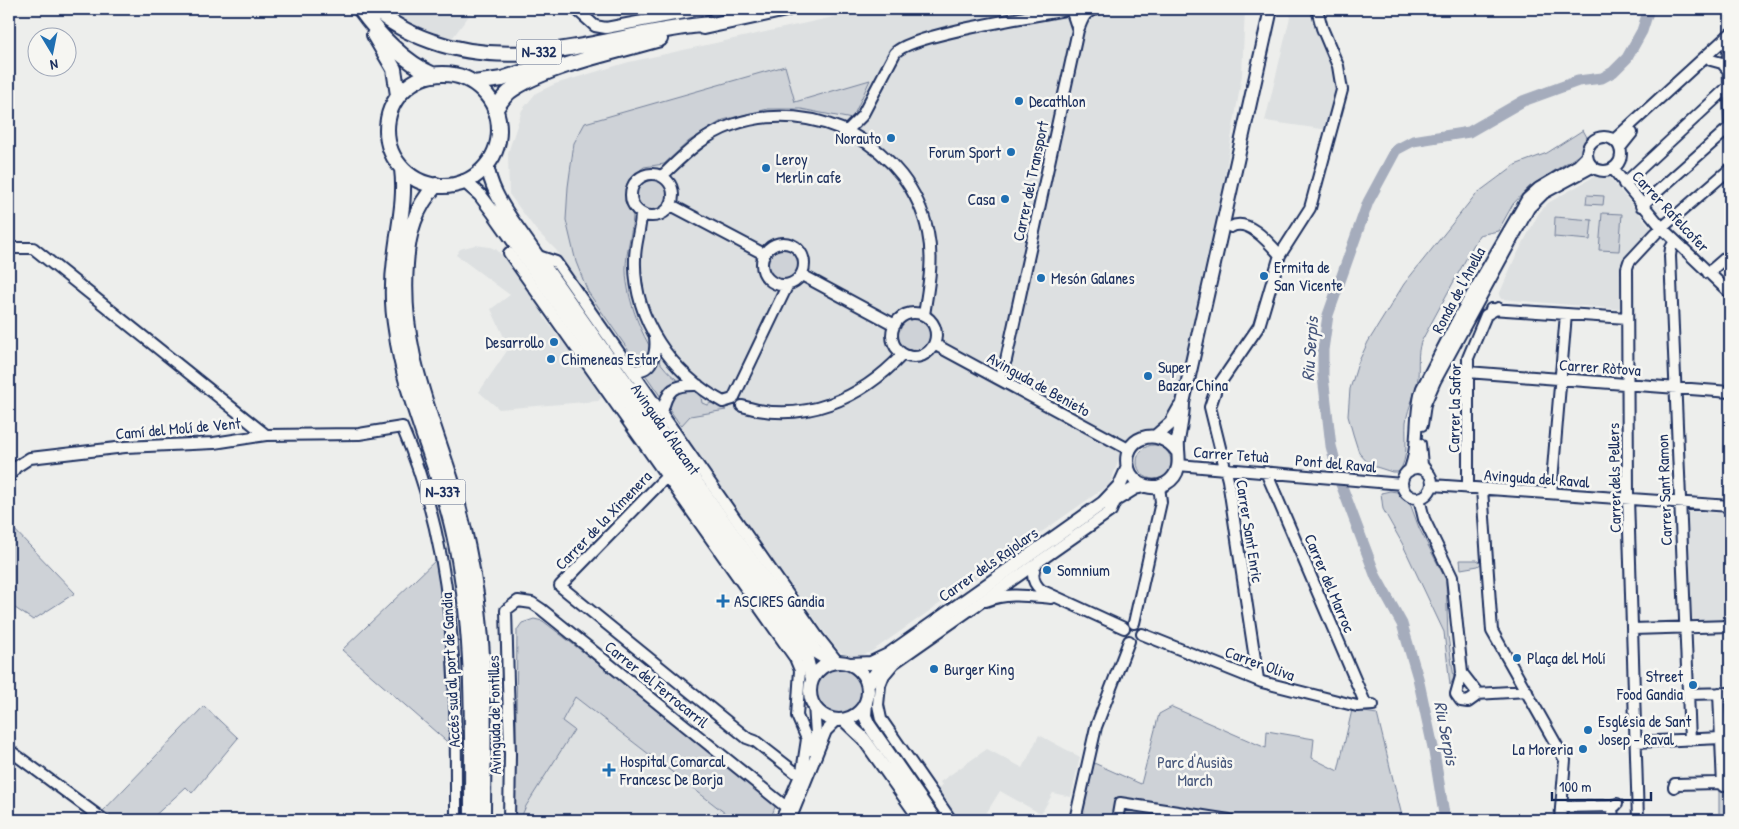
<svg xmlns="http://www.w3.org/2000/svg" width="1739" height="829" font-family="'Patrick Hand',sans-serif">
  <rect width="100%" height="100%" fill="#edeeec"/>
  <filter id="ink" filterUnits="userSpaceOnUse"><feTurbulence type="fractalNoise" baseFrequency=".02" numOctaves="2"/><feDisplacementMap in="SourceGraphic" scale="10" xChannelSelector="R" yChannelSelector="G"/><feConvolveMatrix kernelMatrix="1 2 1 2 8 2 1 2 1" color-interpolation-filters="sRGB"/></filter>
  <g filter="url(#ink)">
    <path fill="#dde0e1" d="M389 9H474L450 41 406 23Z
      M870 9H1245L1242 75 1216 228 1178 396 1172 412 1159 426 1139 432 1122 451 1110 484 871 652 857 657 842 653 834 646 633 364 556 250 536 230 509 194 508 153 522 110 536 93 555 84 629 62Z
      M1292 9H1312L1316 30 1334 66 1337 92 1329 130 1265 121Z
      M1595 176 1610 178 1650 227V233L1621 263 1622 306 1618 309 1501 299 1499 295 1514 260 1539 213 1548 203Z
      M475 245 490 247 497 250 505 259 539 307 545 319 604 395 598 401 499 409 479 392 509 348 491 309 510 295 456 255 460 249Z
      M1687 511 1730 514V621L1691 623 1688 620 1685 515Z
      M575 697 647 753 734 820H520L526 806 573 730 562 722Z
      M1039 735 1080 757 1071 797 1053 793 1041 814 1000 791 982 820H959L937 789 942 785 940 782 987 749 1023 768Z"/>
    <path fill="#ced2d7" stroke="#74809a" d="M785 66 795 102 870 80 852 119 801 109H768L723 120 689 141 664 164 644 167 629 179 625 189V201L633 216C632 234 626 251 626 269 626 303 649 358 676 379 685 385 693 390 701 397L702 403 707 405 711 403 726 410 690 416 681 426 588 292 576 262 566 220 568 187 574 143 585 123Z
      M1583 130 1588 139 1579 155 1529 187 1513 204 1498 231 1479 235 1421 342C1417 354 1419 365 1418 377 1417 392 1408 406 1406 422 1405 439 1409 457 1399 472H1392L1370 465 1359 453 1353 434 1348 416 1350 389 1358 363 1368 342 1404 284 1476 194 1515 165 1547 153Z
      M635 194a17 17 0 1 1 34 0a17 17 0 1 1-34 0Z
      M1587 195 1604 196 1603 205 1586 204Z
      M1602 213 1622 214 1619 251 1599 250Z
      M1555 217 1592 220 1590 240 1554 237Z
      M766 265a17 17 0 1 1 34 0a17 17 0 1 1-34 0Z
      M898 335a16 16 0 1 1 32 0a16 16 0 1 1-32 0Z
      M1137 462a17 17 0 1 1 34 0a17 17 0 1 1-34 0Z
      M1390 491 1397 492 1411 506 1419 528 1446 580 1448 636 1454 678 1450 685 1444 632 1402 543 1383 509 1381 493Z
      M9 524 75 593 33 620 9 604Z
      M438 558 448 629 453 747 342 650Z
      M1460 560H1477L1482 563 1478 566 1461 569Z
      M534 619 543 621 777 802 770 820H734L575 697 562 721 574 730 526 806 520 820H515L517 630 522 623Z
      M815 691a23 23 0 1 1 46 0a23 23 0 1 1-46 0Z
      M204 706 238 738 192 793 186 787 150 820H110L101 813Z
      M1172 707 1266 748 1267 731 1314 739 1312 758 1338 771 1352 710 1377 714 1403 820H1081L1094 763 1141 784 1159 714Z
      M1730 789V818L1719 819V790Z"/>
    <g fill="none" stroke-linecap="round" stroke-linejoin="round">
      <path stroke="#a5acbc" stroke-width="11" d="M1445 820 1434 752 1418 678 1402 624 1376 577 1341 484 1331 446 1323 376V350L1328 315 1368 202 1396 150 1413 141 1469 132 1523 101 1578 81 1602 78 1613 72 1627 58 1642 31 1649 9"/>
      <g stroke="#1b2f5e" stroke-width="14">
        <path id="minor" d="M576 9 595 26 606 28 706 9
          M1078 30C1083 19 1084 11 1097 9
          M1728 44 1730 132
          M1711 60 1722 63 1728 70
          M848 130 862 116 895 53C910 34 1041 15 1071 9
          M1587 154a17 17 0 1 1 34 0a17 17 0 1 1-34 0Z
          M1614 140 1730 34
          M1620 148 1632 133
          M1613 169 1663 229 1730 293
          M631 195a21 21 0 1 1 42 0a21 21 0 1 1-42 0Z
          M662 176C683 156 703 135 732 125 814 96 910 145 928 233 934 261 928 288 924 315
          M1624 184 1728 87
          M671 205 764 254
          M1641 206 1730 127
          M641 213C641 229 635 243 635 259 633 319 672 374 723 402L733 399 787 286
          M1231 227C1248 217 1270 244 1280 255L1259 326 1216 389 1210 407 1228 480 1258 679
          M1675 241 1671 248 1670 256 1690 740
          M762 264a21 21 0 1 1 42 0a21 21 0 1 1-42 0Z
          M9 248H33L266 435
          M509 253 795 658 800 670 797 716 807 739 802 772
          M1280 255 1310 208 1342 90 1338 66 1322 28 1317 9
          M538 256 556 262 818 637 837 661
          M1708 273 1730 254
          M802 275 895 325
          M1491 309 1627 318
          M892 335a22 22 0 1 1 44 0a22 22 0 1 1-44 0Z
          M934 344 1130 450
          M634 370C652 373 657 352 655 337
          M1467 372 1730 392
          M999 378 1006 360 1078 30 1071 9
          M742 406C803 425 861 399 903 354
          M662 413C667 389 674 384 698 385
          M1422 425 1425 404 1435 381 1529 208 1544 193 1592 167
          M1420 444 1422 465 1428 473
          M1178 465 1402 484
          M1402 483a15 15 0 1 1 30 0a15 15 0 1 1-30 0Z
          M1409 471C1420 446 1413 414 1422 388L1461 313 1527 199 1539 188 1578 165 1587 156
          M1266 472 1366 705
          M667 476 560 586 747 738 755 741 800 776
          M9 477 16 467 30 458 125 447 214 443 266 435 359 434 402 427C458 556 456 683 456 820
          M1432 485 1730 506
          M1468 488V358L1486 315 1498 308
          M1482 489 1492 631 1565 760 1560 820
          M1551 493 1566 314
          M1419 498 1424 519 1452 577 1462 673 1456 694 1461 701 1468 702 1475 697 1476 691 1462 673
          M1037 563C1031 573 1032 582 1041 590L1124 628
          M986 601C1007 592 1029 596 1051 598
          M1134 623 1161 502 1159 486
          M1633 629 1730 626
          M1142 634 1262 682 1357 706 1373 705
          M1719 693 1723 786
          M1476 694 1527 691
          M1688 694 1730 693
          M1636 742 1721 738
          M9 750 104 820
          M810 750 816 734 814 705
          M1674 787 1675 784 1717 783 1728 786
          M1612 806 1613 820
          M1561 807 1615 806 1617 804
          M509 820 510 754 506 610 518 601 532 603 541 609 786 807
          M781 820 802 771
          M790 820 826 731 837 720
          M951 820 881 719 878 705 880 685 884 675 894 663 1111 511 1116 499
          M1075 820 1096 727 1129 641
          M1117 820 1120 803 1229 820
          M1638 820 1628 498 1627 268 1629 262 1656 233 1730 169"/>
      </g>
      <g stroke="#1b2f5e" stroke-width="16">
        <path id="major" d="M487 164C490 185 500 202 512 220L817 653 832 662
          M464 181 480 195 493 212 802 651 807 659 812 679
          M1156 436 1171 423 1180 407
          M1177 451C1157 424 1121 438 1128 468 1130 476 1137 484 1146 486 1159 490 1175 482 1178 467 1180 459 1177 449 1178 441 1180 428 1183 416 1183 403L1271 9
          M1109 504 1135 488 1144 486
          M810 691a29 29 0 1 1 58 0a29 29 0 1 1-58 0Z
          M850 664 871 663 888 655 1103 503 1120 485 1128 467
          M868 684 878 670 893 657
          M866 702 865 716 869 725 935 820
          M844 720 863 738 921 820"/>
      </g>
      <g stroke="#1b2f5e" stroke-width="18">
        <path id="highway" d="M360 9C378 34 405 63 434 75
          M375 9C391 24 411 34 431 41 525 75 617 31 711 24
          M703 27 786 9
          M374 35 394 69 398 95
          M387 130a56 56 0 1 1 112 0a56 56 0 1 1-112 0Z
          M474 83 502 79 545 65
          M495 110C501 101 506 93 515 88 550 65 619 51 660 39
          M402 169C406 200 398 228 395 259 392 282 392 307 396 330 405 399 438 463 453 530 475 626 472 723 472 820
          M436 185C415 208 408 233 406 264 400 346 427 404 451 480 462 517 470 555 476 594 487 668 483 745 483 820"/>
      </g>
      <use href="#minor" stroke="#f6f6f2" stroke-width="10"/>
      <use href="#major" stroke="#f6f6f2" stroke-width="12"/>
      <use href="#highway" stroke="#f6f6f2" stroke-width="14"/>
    </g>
  </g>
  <g fill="#1f6fb2" stroke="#f6f6f2" stroke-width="2">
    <circle cx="1019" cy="101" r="5"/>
    <circle cx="891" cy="138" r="5"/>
    <circle cx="1011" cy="152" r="5"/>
    <circle cx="766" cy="168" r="5"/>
    <circle cx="1005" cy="199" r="5"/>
    <circle cx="1264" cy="276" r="5"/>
    <circle cx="1041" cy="278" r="5"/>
    <circle cx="554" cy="342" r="5"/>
    <circle cx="551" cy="359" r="5"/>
    <circle cx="1148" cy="376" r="5"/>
    <circle cx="1047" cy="570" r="5"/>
    <path d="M720.5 593.5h5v5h5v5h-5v5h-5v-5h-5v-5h5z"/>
    <circle cx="1517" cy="658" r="5"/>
    <circle cx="934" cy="669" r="5"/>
    <circle cx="1693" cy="685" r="5"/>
    <circle cx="1588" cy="730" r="5"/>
    <circle cx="1583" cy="749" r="5"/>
    <path d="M606.5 762.5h5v5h5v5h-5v5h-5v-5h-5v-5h5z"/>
  </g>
  <g text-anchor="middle" stroke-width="5" stroke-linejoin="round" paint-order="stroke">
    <g fill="#f6f6f2" stroke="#5d6b8a" stroke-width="1">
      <rect x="516.5" y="39.5" width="45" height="25" rx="4"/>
      <rect x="420.5" y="479.5" width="45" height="25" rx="4"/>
    </g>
    <g font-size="15" font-weight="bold" fill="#1b2f5e">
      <text x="539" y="57">N-332</text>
      <text x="443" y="497">N-337</text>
    </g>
    <g font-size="16" fill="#1b2f5e" stroke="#f6f6f2" text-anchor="start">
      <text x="1029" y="107">Decathlon</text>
      <text x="881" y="144" text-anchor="end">Norauto</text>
      <text x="1001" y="158" text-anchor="end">Forum Sport</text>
      <text x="776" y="165">Leroy<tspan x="776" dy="18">Merlin cafe</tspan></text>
      <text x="995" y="205" text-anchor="end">Casa</text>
      <text x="1274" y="273">Ermita de<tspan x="1274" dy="18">San Vicente</tspan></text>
      <text x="1051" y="284">Mesón Galanes</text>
      <text x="544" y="348" text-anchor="end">Desarrollo</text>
      <text x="561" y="365">Chimeneas Estar</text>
      <text x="1158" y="373">Super<tspan x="1158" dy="18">Bazar China</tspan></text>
      <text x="1057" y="576">Somnium</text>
      <text x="734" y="607">ASCIRES Gandia</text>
      <text x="1527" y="664">Plaça del Molí</text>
      <text x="944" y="675">Burger King</text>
      <text x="1683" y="682" text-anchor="end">Street<tspan x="1683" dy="18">Food Gandia</tspan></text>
      <text x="1598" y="727">Església de Sant<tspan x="1598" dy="18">Josep - Raval</tspan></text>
      <text x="1573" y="755" text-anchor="end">La Moreria</text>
      <text x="620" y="767">Hospital Comarcal<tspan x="620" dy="18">Francesc De Borja</tspan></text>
    </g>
    <g font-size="16" fill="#1b2f5e" stroke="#f6f6f2">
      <text transform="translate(1030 181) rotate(-78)" y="6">Carrer del Transport</text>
      <text transform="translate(1671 211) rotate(47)" y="6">Carrer Rafelcofer</text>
      <text transform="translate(1458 290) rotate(-62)" y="6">Ronda de l'Anella</text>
      <text transform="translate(1600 367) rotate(4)" y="6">Carrer Ròtova</text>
      <text transform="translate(1039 384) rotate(29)" y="6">Avinguda de Benieto</text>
      <text transform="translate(1454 408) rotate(-89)" y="6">Carrer la Safor</text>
      <text transform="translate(178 428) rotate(-5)" y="6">Camí del Molí de Vent</text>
      <text transform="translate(666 429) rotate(55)" y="6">Avinguda d'Alacant</text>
      <text transform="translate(1231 454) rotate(4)" y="6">Carrer Tetuà</text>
      <text transform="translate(1336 463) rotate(5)" y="6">Pont del Raval</text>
      <text transform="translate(1537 478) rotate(4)" y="6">Avinguda del Raval</text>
      <text transform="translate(1614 478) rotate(-91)" y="6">Carrer dels Pellers</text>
      <text transform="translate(1664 490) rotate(-92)" y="6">Carrer Sant Ramon</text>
      <text transform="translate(603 520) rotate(-46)" y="6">Carrer de la Ximenera</text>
      <text transform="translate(1250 531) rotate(81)" y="6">Carrer Sant Enric</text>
      <text transform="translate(988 564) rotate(-35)" y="6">Carrer dels Rajolars</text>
      <text transform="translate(1330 583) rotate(67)" y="6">Carrer del Marroc</text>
      <text transform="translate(1260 663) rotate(20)" y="6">Carrer Oliva</text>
      <text transform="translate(450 670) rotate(-93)" y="6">Accés sud al port de Gandia</text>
      <text transform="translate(657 684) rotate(39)" y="6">Carrer del Ferrocarril</text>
      <text transform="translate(494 715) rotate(-91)" y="6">Avinguda de Fontilles</text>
    </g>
    <g font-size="16" fill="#48587c" stroke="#f6f6f2">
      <text x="1195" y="768">Parc d'Ausiàs<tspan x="1195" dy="18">March</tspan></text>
    </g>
    <g font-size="18" font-style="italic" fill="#44547a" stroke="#f6f6f2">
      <text transform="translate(1310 349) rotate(-86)" y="6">Riu Serpis</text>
      <text transform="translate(1446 733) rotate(79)" y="6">Riu Serpis</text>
    </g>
  </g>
  <rect width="1739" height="829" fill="none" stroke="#f6f6f2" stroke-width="30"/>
  <rect x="15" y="15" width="1709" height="799" fill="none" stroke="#1b2f5e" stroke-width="2" filter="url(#ink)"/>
  <g transform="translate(52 52) rotate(170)"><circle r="24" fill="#f6f6f2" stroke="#9ea6b7"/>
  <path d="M0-4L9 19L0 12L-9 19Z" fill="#1f6fb2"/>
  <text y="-8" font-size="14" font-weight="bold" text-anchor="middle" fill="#1b2f5e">N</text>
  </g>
  <path d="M1552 792v8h99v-8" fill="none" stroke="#1b2f5e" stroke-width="2.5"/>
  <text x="1559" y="792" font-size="15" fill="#1b2f5e" stroke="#f6f6f2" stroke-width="4" paint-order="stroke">100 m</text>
</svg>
